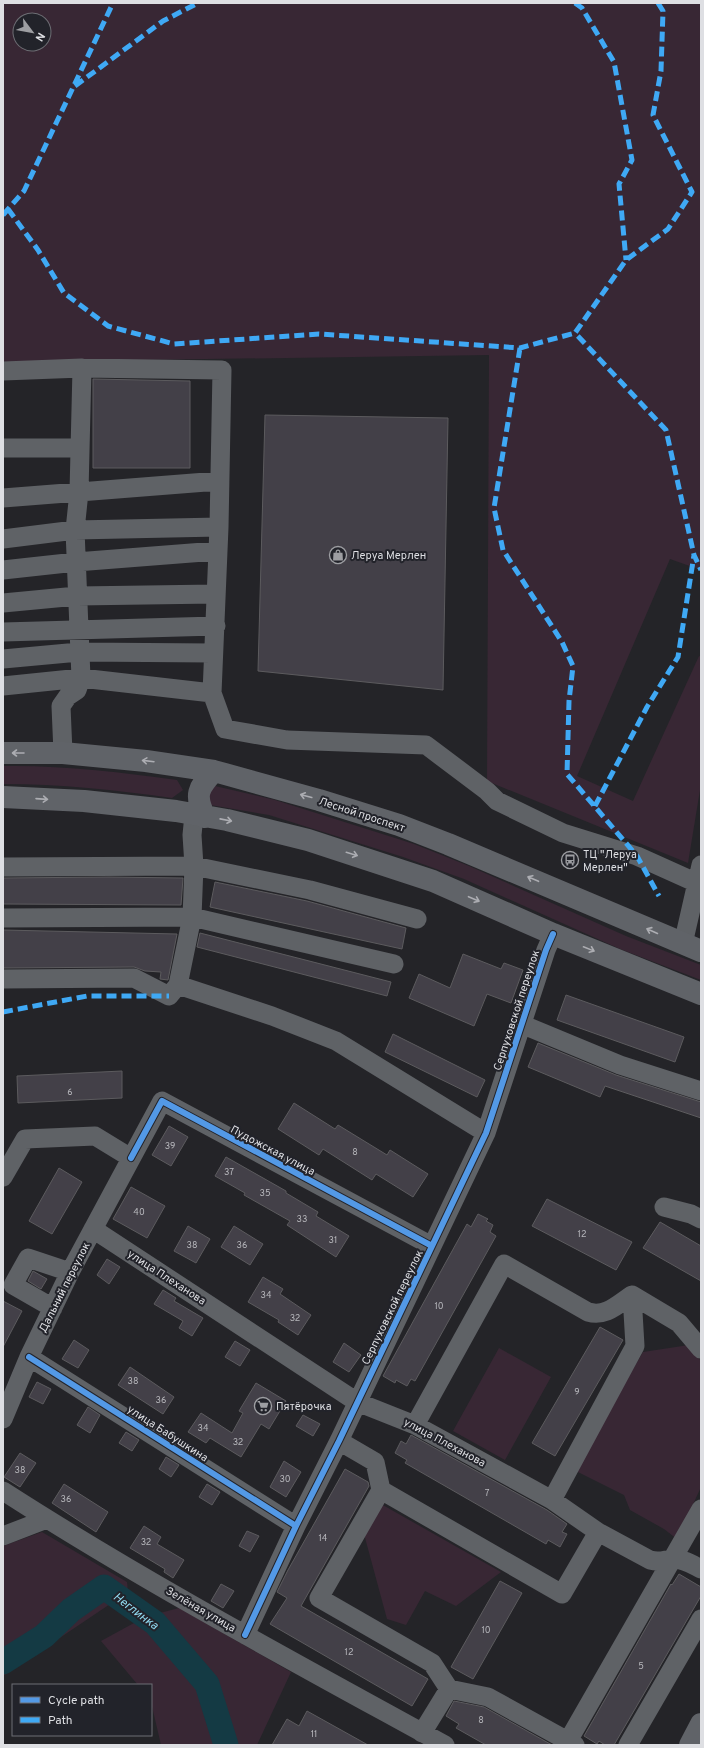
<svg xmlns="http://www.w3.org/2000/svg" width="704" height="1748" font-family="Overpass,sans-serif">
  <rect width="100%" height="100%" fill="#242428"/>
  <path fill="#382734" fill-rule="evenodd" d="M3 3H701V570L670 559 577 776 633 801 699 656 701 657V784L688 863 487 781 489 355 3 362ZM20 20H44V44H20Z
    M3 766C61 765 119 772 177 780L183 790 172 798C116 790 60 784 3 784Z
    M215 786 275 800 414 844 469 866 626 936 701 965V980L620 949 464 879 403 857 269 815 210 805 209 788Z
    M689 1345 701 1361V1487L677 1539 664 1529 630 1510 624 1495 574 1470 643 1352Z
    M499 1348 551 1377 505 1460 453 1431Z
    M381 1504 501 1572 456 1606 425 1591 406 1625 387 1619 364 1534Z
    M42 1532 127 1582 128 1592 3 1676V1546Z
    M179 1608 291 1672 257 1745H161L151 1702V1685H138L101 1641 145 1617Z"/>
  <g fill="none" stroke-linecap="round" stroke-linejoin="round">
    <path stroke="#143a44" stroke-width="25" d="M3 1662 44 1636 71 1610 104 1587 155 1623 207 1684 226 1745"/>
  </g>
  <path fill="#434048" stroke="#5c5b5e" d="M93 379 190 381V468H93Z
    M265 415 448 418 443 690 258 671Z
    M109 877 183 878 181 905 3 904V878Z
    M215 882 307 901 406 928 402 949 210 907Z
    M3 930 177 934 168 980 160 979 161 972 145 971 134 967 3 968Z
    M200 933 391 982 387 996 197 947Z
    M463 954 501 969 504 963 523 970 511 1003 487 994 474 1026 409 998 419 974 450 988Z
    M566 995 684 1037 675 1062 557 1020Z
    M393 1034 485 1080 477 1097 385 1052Z
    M538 1043 616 1075 701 1102V1118L605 1086 600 1097 528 1067Z
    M122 1071V1098L18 1103 17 1076Z
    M294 1103 335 1129 338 1125 387 1155 390 1150 428 1174 413 1197 376 1174 372 1180 323 1149 319 1155 278 1129Z
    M169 1126 188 1137 171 1166 152 1155Z
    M226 1157 286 1191V1193L318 1212 316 1216 349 1236 336 1257 287 1225 290 1221 244 1195 245 1193 215 1176Z
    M59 1168 82 1182 52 1234 29 1221Z
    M131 1187 165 1206 147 1238 113 1219Z
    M547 1199 632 1242 616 1270 532 1226Z
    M478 1214 488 1219 486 1221 493 1225 490 1232 496 1236 415 1381 411 1379 407 1386 396 1380 395 1383 383 1376 467 1224 471 1227Z
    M660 1222 701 1246V1281L643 1248Z
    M188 1226 210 1239 196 1263 174 1251Z
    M234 1226 263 1244 250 1265 221 1247Z
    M107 1259 120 1267 109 1284 97 1275Z
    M33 1271 47 1279 41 1289 28 1281Z
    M263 1277 283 1289 280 1294 311 1315 298 1335 278 1322 279 1320 248 1302Z
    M163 1290 176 1298 174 1301 203 1318 192 1336 179 1328 183 1321 154 1304Z
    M3 1301 22 1311 3 1347Z
    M600 1327 623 1340 555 1456 532 1443Z
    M74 1340 89 1350 78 1368 62 1359Z
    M235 1341 250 1350 240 1366 225 1357Z
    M344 1343 361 1355 349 1372 333 1362Z
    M130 1367 174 1397 163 1414 118 1385Z
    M37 1382 51 1389 43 1404 29 1397Z
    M256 1383 286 1401 269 1429 261 1424 241 1457 210 1438 206 1443 188 1432 201 1413 232 1433 243 1413 239 1411Z
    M88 1407 100 1415 90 1433 77 1425Z
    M303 1415 320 1424 313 1436 296 1426Z
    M126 1432 139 1440 132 1451 119 1443Z
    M411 1435 547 1510 567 1524 562 1532 567 1534 560 1547 548 1540 546 1544 405 1463 407 1460 395 1453 401 1441 406 1444Z
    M20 1453 36 1463 20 1487 4 1477Z
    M166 1457 179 1465 171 1477 159 1469Z
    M284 1461 301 1472 286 1497 270 1487Z
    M345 1469 368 1482 369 1486 301 1606 428 1679 412 1706 270 1624 287 1598 277 1592 288 1570Z
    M64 1484 108 1512 96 1532 52 1503Z
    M207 1484 220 1492 212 1505 199 1497Z
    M144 1526 161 1537 157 1544 184 1560 173 1578 164 1572 165 1569 130 1548Z
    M247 1531 259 1536 250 1552 239 1546Z
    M679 1574 701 1587V1596L614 1745H605L599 1741 597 1744 584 1736 671 1584 672 1585Z
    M500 1581 522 1593 473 1679 451 1667Z
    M221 1584 234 1591 223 1608 211 1601Z
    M454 1701 484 1707 552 1745H486L456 1728 459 1724 446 1716Z
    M307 1711 368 1745H272L287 1719 299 1726Z"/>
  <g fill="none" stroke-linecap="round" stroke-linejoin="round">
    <path stroke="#5f6266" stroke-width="19" d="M3 371 82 368 222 370 219 527 212 693 81 678 3 686
      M3 448H80
      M3 498 219 481
      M3 539 75 530 219 527
      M3 570 76 562 217 551
      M3 603 77 596 215 594
      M3 632 216 626
      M3 659 79 652 213 653
      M212 693 225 729 287 740 426 745 487 791 497 801 563 833 637 856 697 883
      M63 753 61 706 68 696 77 690 81 678 75 530 79 492 82 368
      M3 867 194 866 310 890 417 919
      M3 918 192 917 394 964
      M683 944 701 865
      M3 979 134 978 169 996 178 985 192 917 194 866 192 835 194 815
      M178 985 272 1016 336 1041 486 1133
      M521 1024 620 1065 701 1091
      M3 1177 25 1139 95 1136 131 1158
      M664 1207 691 1214 701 1219
      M93 1229 357 1402 415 1425 552 1500 598 1532 650 1560C662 1563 664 1559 674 1559 684 1559 693 1565 701 1569
      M53 1308 13 1285 28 1258 70 1272
      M29 1357 296 1526
      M3 1419 29 1357 70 1272 162 1101 432 1246
      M415 1425 504 1264 588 1312C606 1317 617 1305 632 1295
      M339 1441 375 1462 381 1490 319 1598 432 1663 449 1689 488 1697 575 1745
      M381 1490 562 1594 598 1532
      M3 1491C146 1583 296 1663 445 1745
      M552 1500 635 1346 632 1295 679 1323 701 1349
      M3 1536 47 1519
      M245 1635 296 1526 339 1441 486 1133 546 950 553 934
      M422 1733 449 1689
      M568 1741 701 1509
      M628 1745 701 1619"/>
    <path stroke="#606368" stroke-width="22" d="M3 753H63L146 761 214 771 319 800 399 825 448 844 701 951
      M3 797 84 801 176 811 227 820 308 840 433 881 553 934 701 994
      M205 817C194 795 198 788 214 771
      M690 1745 701 1724"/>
    <path stroke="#3fa9f5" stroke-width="5" stroke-dasharray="10 5" stroke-linecap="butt" d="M575 3 582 8 614 62 632 160 619 184 626 260
      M658 3 663 11 661 71 653 115 692 192 668 229 626 260 575 333 666 430 694 555 701 570
      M75 86 163 21 198 3
      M8 209 38 250 64 293 108 326 174 344 319 334 520 348 575 333
      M3 215 24 191 113 3
      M520 348 494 508 503 550 562 642 573 666 569 701 567 774 637 856 659 896
      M595 806 647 707 678 657 694 555
      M3 1012 87 996H169"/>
    <g stroke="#22232a" stroke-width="8">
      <path id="cycleway" d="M131 1158 162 1101 432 1246
        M29 1357 296 1526
        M245 1635 296 1526 339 1441 486 1133 546 950 553 934"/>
    </g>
    <use href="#cycleway" stroke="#5399e6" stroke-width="6"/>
  </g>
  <defs><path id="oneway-shaft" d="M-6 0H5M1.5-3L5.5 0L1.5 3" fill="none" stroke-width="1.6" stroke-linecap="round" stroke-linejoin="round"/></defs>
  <g stroke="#acadb2">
    <use href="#oneway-shaft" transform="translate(18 753) rotate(-180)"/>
    <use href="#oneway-shaft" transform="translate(148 761) rotate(-173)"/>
    <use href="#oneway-shaft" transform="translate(306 796) rotate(-165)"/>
    <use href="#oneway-shaft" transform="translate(42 799) rotate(4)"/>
    <use href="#oneway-shaft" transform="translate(226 820) rotate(11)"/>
    <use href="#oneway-shaft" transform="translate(352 854) rotate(17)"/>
    <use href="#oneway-shaft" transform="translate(533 879) rotate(-157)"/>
    <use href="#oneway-shaft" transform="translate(474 899) rotate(23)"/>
    <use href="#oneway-shaft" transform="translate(652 931) rotate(-156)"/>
    <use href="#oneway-shaft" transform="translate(589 949) rotate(22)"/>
  </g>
  <defs>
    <g id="shop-ring" transform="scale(0.9)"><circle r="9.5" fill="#22232a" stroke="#9d9ea2" stroke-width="1.5"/><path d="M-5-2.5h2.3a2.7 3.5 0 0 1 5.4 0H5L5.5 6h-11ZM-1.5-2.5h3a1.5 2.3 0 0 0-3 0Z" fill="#9d9ea2"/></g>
    <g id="bus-ring" transform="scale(0.9)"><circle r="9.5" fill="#22232a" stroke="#9d9ea2" stroke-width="1.5"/><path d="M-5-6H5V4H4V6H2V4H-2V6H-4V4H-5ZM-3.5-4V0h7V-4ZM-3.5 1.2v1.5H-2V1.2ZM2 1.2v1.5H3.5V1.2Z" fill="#9d9ea2"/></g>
    <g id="supermarket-ring" transform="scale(0.9)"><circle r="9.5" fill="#22232a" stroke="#9d9ea2" stroke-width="1.5"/><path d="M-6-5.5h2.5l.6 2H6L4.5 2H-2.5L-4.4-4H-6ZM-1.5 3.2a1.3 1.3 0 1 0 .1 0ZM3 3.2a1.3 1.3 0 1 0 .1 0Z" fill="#9d9ea2"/></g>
  </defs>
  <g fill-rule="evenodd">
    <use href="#shop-ring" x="338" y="555"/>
    <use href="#bus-ring" x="570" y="860"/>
    <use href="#supermarket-ring" x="263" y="1406"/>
  </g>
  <g text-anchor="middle" stroke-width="4" stroke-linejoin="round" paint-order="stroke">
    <g font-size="9" fill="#b7b7bc">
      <text x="70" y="1095">6</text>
      <text x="170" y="1149">39</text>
      <text x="355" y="1155">8</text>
      <text x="229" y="1175">37</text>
      <text x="265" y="1196">35</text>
      <text x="139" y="1215">40</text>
      <text x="302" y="1222">33</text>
      <text x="582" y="1237">12</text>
      <text x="333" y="1243">31</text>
      <text x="192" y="1248">38</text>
      <text x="242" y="1248">36</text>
      <text x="266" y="1298">34</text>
      <text x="439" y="1309">10</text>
      <text x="295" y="1321">32</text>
      <text x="133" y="1384">38</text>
      <text x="577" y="1395">9</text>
      <text x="161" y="1403">36</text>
      <text x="203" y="1431">34</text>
      <text x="238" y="1445">32</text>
      <text x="20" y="1473">38</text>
      <text x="285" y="1482">30</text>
      <text x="487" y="1496">7</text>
      <text x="66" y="1502">36</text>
      <text x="323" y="1541">14</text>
      <text x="146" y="1545">32</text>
      <text x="486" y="1633">10</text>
      <text x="349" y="1655">12</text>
      <text x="641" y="1669">5</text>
      <text x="481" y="1723">8</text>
      <text x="314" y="1737">11</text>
    </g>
    <g font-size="11" fill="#dedfe3" stroke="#22232a" text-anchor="start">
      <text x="351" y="559">Леруа Мерлен</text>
      <text x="583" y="858">ТЦ "Леруа<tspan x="583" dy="13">Мерлен"</tspan></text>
      <text x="276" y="1410">Пятёрочка</text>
    </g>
    <g font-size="11" fill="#dedfe3" stroke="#22232a">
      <text transform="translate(362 814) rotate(18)" y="4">Лесной проспект</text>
      <text transform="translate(516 1010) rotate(-72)" y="4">Серпуховской переулок</text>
      <text transform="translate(273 1150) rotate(28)" y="4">Пудожская улица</text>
      <text transform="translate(167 1277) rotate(33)" y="4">улица Плеханова</text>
      <text transform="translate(64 1287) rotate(-63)" y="4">Дальний переулок</text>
      <text transform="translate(392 1307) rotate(-64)" y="4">Серпуховской переулок</text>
      <text transform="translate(168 1433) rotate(33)" y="4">улица Бабушкина</text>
      <text transform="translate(445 1442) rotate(28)" y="4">улица Плеханова</text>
      <text transform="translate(201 1609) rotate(30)" y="4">Зелёная улица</text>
    </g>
    <g font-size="12" font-style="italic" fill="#91dbf1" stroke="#22232a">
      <text transform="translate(136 1611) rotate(37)" y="4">Неглинка</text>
    </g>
  </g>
  <rect width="704" height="1748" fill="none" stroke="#dedfe3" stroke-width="8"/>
  <rect x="12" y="1684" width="140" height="52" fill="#22232a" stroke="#6d6e74"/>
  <rect x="20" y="1697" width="20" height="6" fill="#5399e6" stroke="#6d6e74"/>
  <text x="48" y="1704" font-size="12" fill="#dedfe3">Cycle path</text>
  <rect x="20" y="1717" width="20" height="6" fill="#3fa9f5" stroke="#6d6e74"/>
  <text x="48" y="1724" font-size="12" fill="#dedfe3">Path</text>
  <g transform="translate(32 32) rotate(122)"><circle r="19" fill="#22232a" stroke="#6d6e74"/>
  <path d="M0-3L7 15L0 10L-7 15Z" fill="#9d9ea2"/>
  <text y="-6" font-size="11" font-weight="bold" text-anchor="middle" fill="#dedfe3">N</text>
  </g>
</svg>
